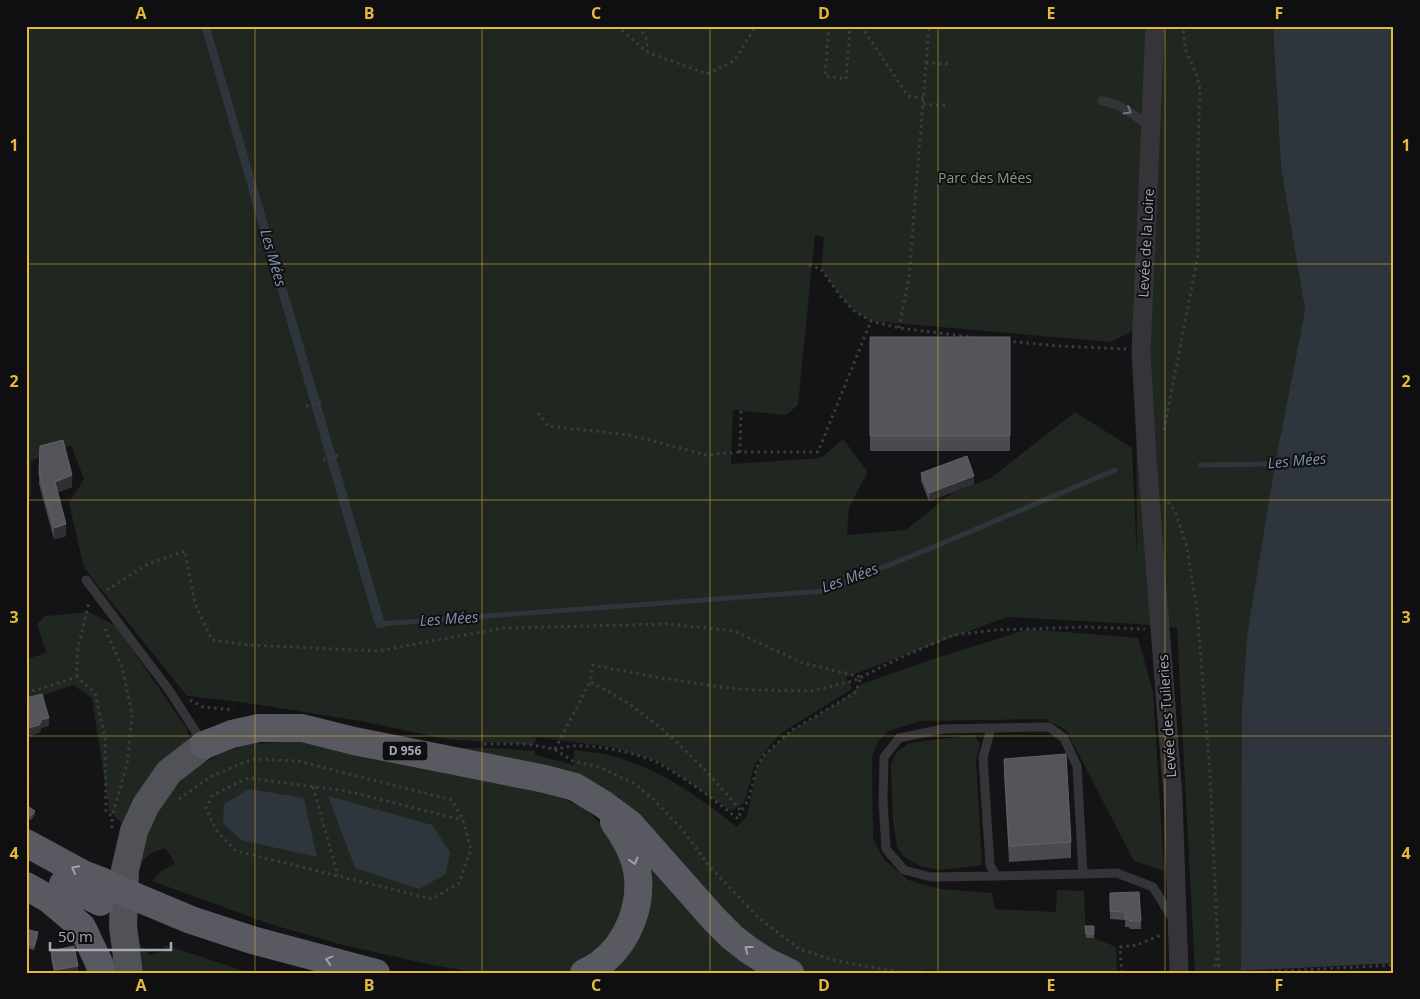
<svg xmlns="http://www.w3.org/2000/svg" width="1420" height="999" font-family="'Open Sans',sans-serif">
  <rect width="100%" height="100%" fill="#141315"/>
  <path fill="#202721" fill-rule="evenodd" d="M26 26H201L316 419 341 476 210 26H1273L1281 168 1305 310 1275 464 1241 879V973H1195L1177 628 1137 624 1007 617 846 677 852 689 780 734 755 764 744 803 731 811 659 762 612 747 537 737 533 745 446 739 366 722 241 702 187 696 84 568 69 503 84 479 71 445 31 461V497L26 496ZM815 235 824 237 821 269 841 297 854 311 871 321 1111 342 1136 329 1137 561 1132 448 1075 412 991 478 952 493 906 530 847 535 849 507 868 472 843 439 821 458 731 464 733 410 786 415 798 405Z
    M89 612 116 626 187 729 190 742 124 826 109 810 92 698 73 685 26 701V659L46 653 37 624 45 616Z
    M1029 629 1138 638 1153 692 1164 871 1134 861 1066 730 1045 719 920 721 889 731 879 740 872 756 873 839 884 859 908 880 940 889 992 893 995 909 1056 912 1057 890 1084 891 1086 938H1094L1116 947 1117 973H977L924 970V973H806L798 971 749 945 630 812 449 748H491L535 751V755L574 765V750C588 752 603 753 616 757 661 770 701 798 737 827L747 816 757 767 764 755 791 731 838 703 862 684 930 660Z
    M974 735 980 744 976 760 982 865 941 870 922 867 903 856 897 847 893 820 891 764 897 752 909 743Z
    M296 741 381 761 545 792 582 806 613 835 630 885 618 933 576 971 567 973H480L432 965 343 945 270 924 152 881 161 871 175 864 171 856 165 848C148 853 143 858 137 875L141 848 156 811 185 776 217 755 249 744Z
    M641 851 768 973H606Z
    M139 943 149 955 162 952 165 945 250 973H144Z"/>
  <path fill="#2e353c" d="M201 26H210L385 624V628H377L375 625Z
    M1273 26H1394V973H1241L1242 710 1247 637 1275 464 1305 310 1281 168Z
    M249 789 304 798 317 857 241 840 223 823 224 804Z
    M328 796 432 825 450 852 446 874 419 889 355 868Z"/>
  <path fill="#141315" d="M1394 963V973H1239V971Z"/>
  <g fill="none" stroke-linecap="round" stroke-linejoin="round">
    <path stroke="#2e353c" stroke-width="5" d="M1200 465 1280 464
      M380 624 824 591 929 549 1115 470"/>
    <path stroke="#3b3c40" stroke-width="3" stroke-dasharray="2.5 4" stroke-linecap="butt" d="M617 26 647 52 707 74 734 61 756 26
      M639 26 647 40V51
      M829 26 825 76 846 79 850 26
      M861 26 908 96 924 98
      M926 63 952 64
      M923 104 949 106
      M809 265 821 269 841 297 854 311 871 321 899 328 979 338
      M899 328 909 277 929 26
      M1007 341 1058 346 1126 349
      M306 406 325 401
      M741 411 740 452H818L871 321
      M538 413 548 426 630 435 706 455 740 452
      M1164 430 1198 255V152L1200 90 1197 76 1185 49 1183 26
      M323 460 342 454
      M1168 502 1175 511 1187 547 1197 610 1210 774 1219 973
      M107 590 148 564 185 551 195 604 212 640 248 645 378 651 503 628 668 624 734 631 803 663 861 677 856 692 791 731 764 755 757 767 748 801 741 811
      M77 677V652L89 602
      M26 693 77 677 95 693 105 737 106 812 112 816 127 764 132 714 122 667 106 631 105 625
      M190 700 203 707 234 710
      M484 744H520L533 745 554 749 573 761 599 767 635 784 653 799 681 828 710 867 760 919 799 949 837 961 906 973
      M554 749C561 748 567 747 573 746 594 744 637 753 656 762 686 778 712 798 738 819L741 811C700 762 649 709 590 682L593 665 661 678 721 687 753 690 812 691 853 681 902 657 953 635 996 630 1084 627 1145 629
      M555 749 590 682
      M313 787 338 876
      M179 799 210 777 252 759 298 761 452 800 463 820 471 849 459 883 432 899 236 851 216 830 206 808 213 795 248 778 346 791 463 820
      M112 828V816
      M1122 973 1120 947 1137 945 1161 935
      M1213 973 1217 957
      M1246 973 1394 965"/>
    <path stroke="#353539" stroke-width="9" d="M1102 101C1121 103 1137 117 1151 128
      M86 580 169 690 203 743
      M991 728 983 758 990 865 996 876
      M1083 874 1077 766 1064 738 1049 727 943 729 899 738 884 757 883 801 886 849 904 870 931 877 996 876 1083 874 1117 873 1153 887 1173 919"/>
    <path stroke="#353539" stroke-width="19" d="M1155 26 1141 352 1147 459 1173 797 1179 973"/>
    <path stroke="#515258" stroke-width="28" d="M129 973 123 926 125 870 134 831 146 805 169 772 204 745"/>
    <path stroke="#595a61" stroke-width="28" d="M204 745 232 734 259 728H302L354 741 545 779 575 787 603 804 630 824 714 919 732 937 750 951 769 963 790 973
      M26 843 83 874 101 881
      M63 884 100 902
      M26 886 49 899 82 927 100 965 101 973
      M136 897 191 920 252 940 376 973
      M584 973C590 970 596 967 601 963 628 942 643 905 637 870 634 853 624 836 614 822"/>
    <path stroke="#595a61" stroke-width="28" d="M101 881 136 897"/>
  </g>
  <path fill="#4a4a50" d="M870 337H1010V451H870Z
    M40 446 72 487 58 492 66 536 54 539 39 484Z
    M921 473 974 484 929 501 921 481Z
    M1004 759 1071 842V858L1009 862 1004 774Z
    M26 805 35 815 31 820 26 817Z
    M1110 893 1141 921V929H1130L1129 927H1125V920L1110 919Z
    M1085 926H1094V938H1086Z
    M26 936H38L34 950 27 948 26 951Z
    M51 951 78 973H54L51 959Z"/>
  <path fill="#303034" d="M72 475V487L55 493V482Z
    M974 476V484L929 501V493Z
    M66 524V536L54 539V528Z
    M49 718V726L41 728V730L39 733 26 737V729L41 720Z
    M29 777V785L26 786V778Z
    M35 811V815L31 820V816Z
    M78 966V973H55V970Z"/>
  <path fill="#54545a" stroke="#616268" d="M870 337H1010V436H870Z
    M63 440 72 475 55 482 66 524 54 528 39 473 40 446Z
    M967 456 974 476 929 493 921 473Z
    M42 694 49 718 41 720V722L39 725 26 729V698Z
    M1066 754 1071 842 1009 846 1004 759Z
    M26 768 29 777 26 778Z
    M26 805 35 811 31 816 26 813Z
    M1139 892 1141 921H1130L1129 919H1125V912L1110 911V893Z
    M1085 926H1094V934H1086Z
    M29 930 38 932 34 946 27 944V947L26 936H28Z
    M74 946 78 966 55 970 51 951Z"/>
  <defs><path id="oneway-chevron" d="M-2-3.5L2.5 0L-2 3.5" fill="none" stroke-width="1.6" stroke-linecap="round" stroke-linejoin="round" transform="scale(1.25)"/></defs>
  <use stroke="#73757d" href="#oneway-chevron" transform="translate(1128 111) rotate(31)"/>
  <g stroke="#9ea1ac">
    <use href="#oneway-chevron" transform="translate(634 861) rotate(73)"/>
    <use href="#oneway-chevron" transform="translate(75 869) rotate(-152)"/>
    <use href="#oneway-chevron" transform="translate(748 949) rotate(-143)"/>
    <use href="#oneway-chevron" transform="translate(329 960) rotate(-165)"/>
  </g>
  <path fill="none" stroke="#e2b83f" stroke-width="1" stroke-opacity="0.55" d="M255 26V973M482 26V973M710 26V973M938 26V973M1165 26V973M26 264H1394M26 500H1394M26 736H1394"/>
  <g text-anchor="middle" stroke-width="4" stroke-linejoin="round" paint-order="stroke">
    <rect fill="#0f0e10" stroke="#797a83" stroke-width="1" x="382.5" y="741.5" width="45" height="19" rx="4"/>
    <g font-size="12" font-weight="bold" fill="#a6a9b4">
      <text x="405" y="755">D 956</text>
    </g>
    <g font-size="14" fill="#7f9e83" stroke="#0f0e10">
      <text x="985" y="183">Parc des Mées</text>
    </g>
    <g font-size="14" fill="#a6a9b4" stroke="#0f0e10">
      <text transform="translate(1146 243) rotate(-87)" y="5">Levée de la Loire</text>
      <text transform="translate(1167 716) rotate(-94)" y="5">Levée des Tuileries</text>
    </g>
    <g font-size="15" font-style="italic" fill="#8094ac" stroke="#0f0e10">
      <text transform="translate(273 258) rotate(74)" y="5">Les Mées</text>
      <text transform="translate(1297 461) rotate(-5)" y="5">Les Mées</text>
      <text transform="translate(850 578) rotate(-20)" y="5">Les Mées</text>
      <text transform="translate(449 619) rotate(-4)" y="5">Les Mées</text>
    </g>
  </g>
  <rect width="1420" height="999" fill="none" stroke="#0f0e10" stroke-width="55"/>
  <path d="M50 942v8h121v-8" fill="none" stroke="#a6a9b4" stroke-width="2.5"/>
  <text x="58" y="942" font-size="15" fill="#a6a9b4" stroke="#0f0e10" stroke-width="4" paint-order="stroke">50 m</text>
  <rect x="28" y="28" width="1364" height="944" fill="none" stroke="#e2b83f" stroke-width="2"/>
  <g font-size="16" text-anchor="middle" font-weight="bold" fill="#e2b83f">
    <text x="141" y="19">A</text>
    <text x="369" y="19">B</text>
    <text x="596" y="19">C</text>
    <text x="824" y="19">D</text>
    <text x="1051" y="19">E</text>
    <text x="1279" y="19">F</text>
    <text x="14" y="151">1</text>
    <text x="1406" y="151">1</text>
    <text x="14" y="387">2</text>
    <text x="1406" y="387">2</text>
    <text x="14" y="623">3</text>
    <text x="1406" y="623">3</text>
    <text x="14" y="859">4</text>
    <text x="1406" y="859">4</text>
    <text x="141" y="991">A</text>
    <text x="369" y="991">B</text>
    <text x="596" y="991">C</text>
    <text x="824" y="991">D</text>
    <text x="1051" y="991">E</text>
    <text x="1279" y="991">F</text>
  </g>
</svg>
